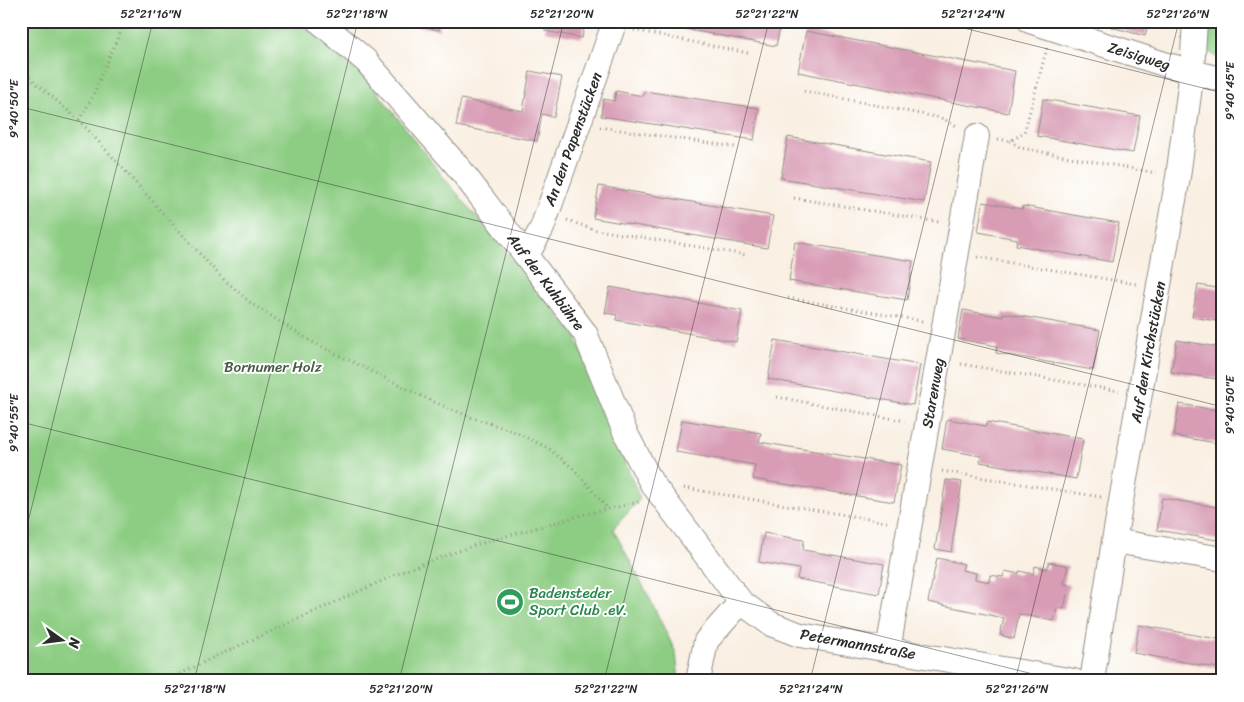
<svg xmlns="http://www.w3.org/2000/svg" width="1244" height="702" font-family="Sriracha,sans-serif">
  <rect width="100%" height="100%" fill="#fff"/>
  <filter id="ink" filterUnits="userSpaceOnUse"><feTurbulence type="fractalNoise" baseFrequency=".02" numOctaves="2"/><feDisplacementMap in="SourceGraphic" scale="10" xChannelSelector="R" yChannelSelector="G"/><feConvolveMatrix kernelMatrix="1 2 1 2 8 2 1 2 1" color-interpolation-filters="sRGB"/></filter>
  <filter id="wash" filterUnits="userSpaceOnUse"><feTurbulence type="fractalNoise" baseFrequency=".0096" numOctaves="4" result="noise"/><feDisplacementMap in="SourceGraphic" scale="20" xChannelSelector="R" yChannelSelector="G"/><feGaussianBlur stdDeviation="1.12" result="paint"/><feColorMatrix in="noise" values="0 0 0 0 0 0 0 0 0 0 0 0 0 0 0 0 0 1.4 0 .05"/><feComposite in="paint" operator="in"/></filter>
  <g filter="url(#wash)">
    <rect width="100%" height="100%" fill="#f9efe2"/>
    <path fill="#8dcd83" stroke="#5c7c57" d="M21 21H294L318 36 372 85 441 174 575 335 640 499 613 529 648 595 676 653 679 681H21Z
      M1209 21H1223V63L1205 48Z"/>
    <g id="blocks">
      <path fill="#d89cb5" d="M409 21H440L439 30 408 24Z
        M546 21H585L582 38 545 31Z
        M647 21H781L776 46 647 22Z
        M1113 21H1149L1145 36 1111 27Z
        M806 31 1015 71 1008 113 798 72Z
        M530 71 562 77 554 117 542 114 537 141 456 126 461 99 523 111Z
        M616 91 643 96 644 91 759 108 754 140 601 116 603 99 614 101Z
        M1043 99 1140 116 1133 153 1037 136Z
        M788 137 931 162 924 202 781 178Z
        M599 186 773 216 767 248 593 218Z
        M983 202 1022 209 1023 206 1119 223 1112 262 1016 245 1017 239 978 232Z
        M795 242 913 261 907 300 789 281Z
        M1198 285 1223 289V322L1192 317Z
        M610 287 742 311 736 342 616 320 617 315 605 313Z
        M963 310 1003 317V313L1100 330 1093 370 996 353 997 346 958 339Z
        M775 340 920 365 913 405 768 379Z
        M1177 340 1223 348V380L1171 372Z
        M1179 404 1223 411V444L1174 436Z
        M947 419 986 426 987 422 1083 439 1076 479 980 462 981 456 942 449Z
        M682 420 761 433 759 442 901 465 894 502 753 479 755 465 676 452Z
        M946 480 962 482 951 552 935 549Z
        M1162 498 1223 508V541L1157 530Z
        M764 533 804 540 803 550 884 564 879 594 797 579 799 569 759 562Z
        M937 558 964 564 962 570 976 573 975 579 989 582 990 575 1003 577 1005 571 1019 574V571L1033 574 1035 566 1047 569 1049 562 1068 566 1064 584 1069 585 1064 609 1057 608 1054 621 1019 614 1014 639 1000 635 1004 618 928 602Z
        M1139 625 1223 640V669L1134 653Z"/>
    </g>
  </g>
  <g filter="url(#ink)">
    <use href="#blocks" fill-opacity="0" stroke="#928d86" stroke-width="1"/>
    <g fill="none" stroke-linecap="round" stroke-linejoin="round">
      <g stroke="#928d86" stroke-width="26">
        <path id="street" d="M319 21 366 61 459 168 585 333 625 432 651 482 741 602 771 624 800 635 1074 681
          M1030 21 1164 64 1223 80
          M527 255 542 228 615 21
          M1114 541 1223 559
          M888 650 977 136
          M698 681 706 641 741 602
          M1092 681 1114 541 1178 177 1192 71 1195 21"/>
      </g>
      <path stroke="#928d86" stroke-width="3" stroke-dasharray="1 4" stroke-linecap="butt" d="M634 30 748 53
        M21 72 29 77 79 120 220 276 252 304 312 342 434 402 473 418 513 431 548 448 574 469 608 509
        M21 89 29 77
        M804 91 941 118 959 127
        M79 120 91 100 125 21
        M600 127 735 147
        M998 139 1010 141 1024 133 1047 48
        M1010 141 1021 148 1156 173
        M794 198 939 222
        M567 220 592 229 746 255
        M977 257 1136 284
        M788 298 922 321
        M961 364 1119 391
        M777 397 905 421
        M942 471 1101 497
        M684 488 887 522
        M167 681 210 659 406 570 478 544 586 514 639 502"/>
      <use href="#street" stroke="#fff" stroke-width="24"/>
    </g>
  </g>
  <path fill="none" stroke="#2b2b2b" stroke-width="1" stroke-opacity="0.45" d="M936 21 1223 93M21 107 1223 407M21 422 1061 681M21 550 153 21M194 681 358 21M399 681 564 21M604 681 769 21M810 681 974 21M1015 681 1179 21M1220 681 1223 671"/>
  <defs>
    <g id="stadium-disc" transform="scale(1.4375)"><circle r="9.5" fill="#2e9e5b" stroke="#fff"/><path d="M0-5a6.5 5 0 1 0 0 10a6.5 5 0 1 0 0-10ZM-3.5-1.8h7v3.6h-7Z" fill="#fff"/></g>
  </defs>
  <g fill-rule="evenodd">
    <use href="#stadium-disc" x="510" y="602"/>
  </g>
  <g text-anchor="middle" stroke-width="4" stroke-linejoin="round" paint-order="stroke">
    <g font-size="15" fill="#2b2b2b" stroke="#fff">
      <text transform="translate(1139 56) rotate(17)" y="5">Zeisigweg</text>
      <text transform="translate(573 139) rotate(-70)" y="5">An den Papenstücken</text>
      <text transform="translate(546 282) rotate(53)" y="5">Auf der Kuhbühre</text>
      <text transform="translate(1148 352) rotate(-80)" y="5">Auf den Kirchstücken</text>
      <text transform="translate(933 393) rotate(-80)" y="5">Starenweg</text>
      <text transform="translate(858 644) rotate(10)" y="5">Petermannstraße</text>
    </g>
    <g font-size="15" fill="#485c45" stroke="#fff">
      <text x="273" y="372">Bornumer Holz</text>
    </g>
    <g font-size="15" fill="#27864d" stroke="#fff" text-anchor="start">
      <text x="529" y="598">Badensteder<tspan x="529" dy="17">Sport Club .eV.</tspan></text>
    </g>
  </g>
  <rect width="1244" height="702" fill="none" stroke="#fff" stroke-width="55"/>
  <g transform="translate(62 640) rotate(104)" stroke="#ffffff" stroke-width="4" paint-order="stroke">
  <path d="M0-4L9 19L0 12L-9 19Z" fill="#2b2b2b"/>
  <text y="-8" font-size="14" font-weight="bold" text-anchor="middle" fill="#2b2b2b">N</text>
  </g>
  <rect x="28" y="28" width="1188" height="646" fill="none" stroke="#2b2b2b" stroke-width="2"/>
  <g font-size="12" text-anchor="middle" fill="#2b2b2b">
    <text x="151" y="18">52°21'16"N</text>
    <text x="357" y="18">52°21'18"N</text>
    <text x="562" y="18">52°21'20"N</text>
    <text x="767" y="18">52°21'22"N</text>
    <text x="973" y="18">52°21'24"N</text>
    <text x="1178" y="18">52°21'26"N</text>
    <text transform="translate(1230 91) rotate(-90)" y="4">9°40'45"E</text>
    <text transform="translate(14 109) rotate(-90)" y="4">9°40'50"E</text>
    <text transform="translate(1230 405) rotate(-90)" y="4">9°40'50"E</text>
    <text transform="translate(14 423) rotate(-90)" y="4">9°40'55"E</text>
    <text x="195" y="693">52°21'18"N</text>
    <text x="401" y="693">52°21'20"N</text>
    <text x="606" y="693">52°21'22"N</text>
    <text x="811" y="693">52°21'24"N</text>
    <text x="1017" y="693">52°21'26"N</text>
  </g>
</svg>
